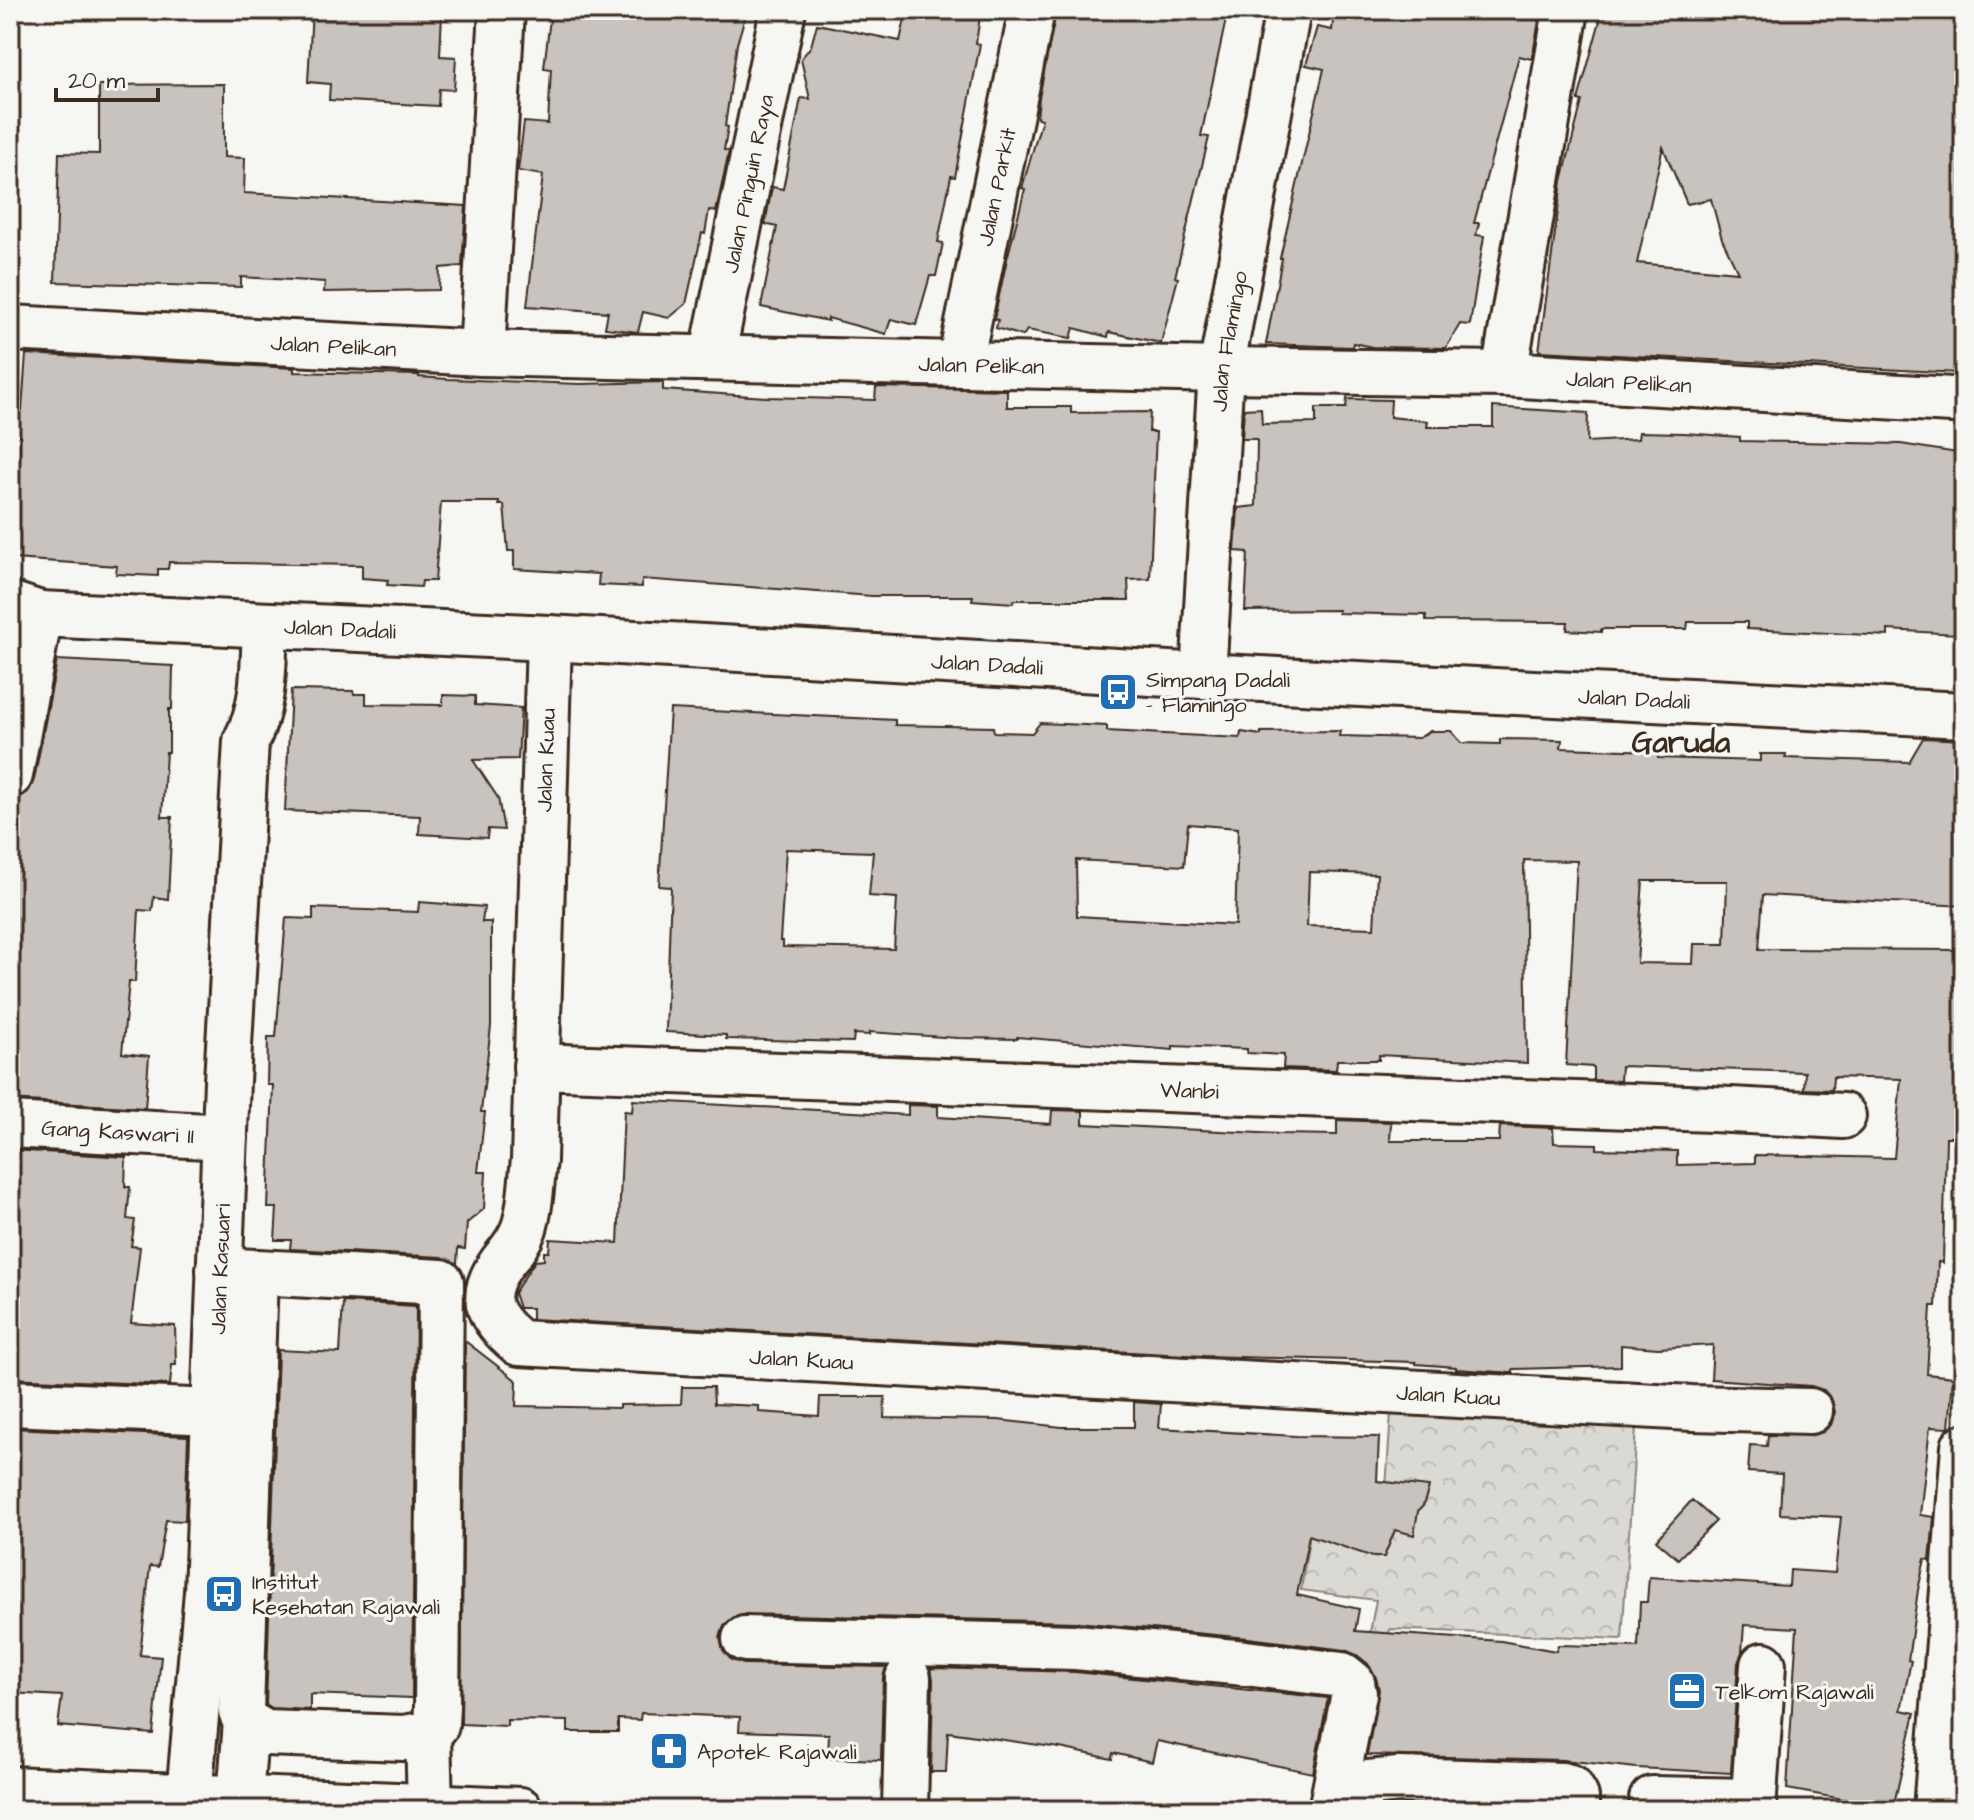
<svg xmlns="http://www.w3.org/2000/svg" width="1974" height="1820" font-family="'Architects Daughter',sans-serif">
  <defs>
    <pattern id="forest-crowns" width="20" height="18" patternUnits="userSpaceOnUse" patternTransform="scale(2)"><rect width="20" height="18" fill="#dad9d3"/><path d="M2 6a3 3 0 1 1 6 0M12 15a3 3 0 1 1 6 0" fill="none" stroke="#bcbab5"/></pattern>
  </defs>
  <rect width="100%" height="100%" fill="#f6f6f2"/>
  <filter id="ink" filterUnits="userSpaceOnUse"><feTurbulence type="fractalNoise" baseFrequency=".0125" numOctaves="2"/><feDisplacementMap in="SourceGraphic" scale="16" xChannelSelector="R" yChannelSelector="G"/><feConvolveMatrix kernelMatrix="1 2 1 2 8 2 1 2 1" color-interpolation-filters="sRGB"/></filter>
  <g filter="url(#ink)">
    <path fill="url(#forest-crowns)" stroke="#8a8278" stroke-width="2" d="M1391 1412 1636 1428 1622 1639 1390 1629 1381 1667 1364 1665 1376 1600 1301 1590 1315 1500 1385 1504Z"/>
    <path fill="#c8c3be" stroke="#3b2a1e" stroke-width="2" fill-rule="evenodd" d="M312 10 442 13 440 56 456 57 454 90 439 89 438 106 329 100 330 84 308 82Z
      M551 10H747L737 44 725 126 728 127 724 150 729 151 716 212 709 210 705 234 702 233 686 304 669 318 643 312 638 332 605 328 608 312 527 306 543 175 518 171 524 122 548 124 551 69 544 68Z
      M907 10H981L976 43 980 44 955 177 951 176 938 242 943 243 936 276H930L916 325 891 319 886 334 828 318V321L761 307 777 227 765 224 772 187 783 189 801 98 810 99 801 59 811 46 817 24 900 41Z
      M1056 10H1228L1201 136 1209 137 1175 277 1178 278 1161 343 1109 332 1108 337 1074 328 1071 338 1027 330 1023 336 996 328 998 320 994 319 1007 259 1025 189 1022 188 1042 119 1037 118 1039 98Z
      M1334 10H1541L1532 59 1519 56 1474 223H1479L1476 235 1484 236 1470 325 1460 324 1446 348 1372 347 1353 343 1352 347 1266 344 1282 258H1280L1324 69 1306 65 1317 27 1332 30Z
      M1603 10H1958L1960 29 1964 33V285L1959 373 1539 351 1562 181 1582 101 1578 100ZM1663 147 1687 204 1711 199 1722 239 1738 272 1637 263Z
      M224 84V157L245 158 244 193 466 206 462 266 440 268 439 290 324 292 325 282 241 277V287L55 282 59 153 99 154V85Z
      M26 354 294 368V372L419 375V377L448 379 580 384 663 382V390L766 397 875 400 876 387 1007 390V407H1071V413L1150 412 1149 432H1156L1150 579 1128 580 1129 600H1013V603L972 600 973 596H872L642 579V587L598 585 599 574 514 569V551H508L504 505H499V502H441L435 581H422L421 587 387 585 388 580 362 578V565L169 562 168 569H158V576L116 574 117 566 14 559 15 534 10 533V528L13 493 17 494 20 435H10V410H22Z
      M1347 399 1391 400 1390 417 1428 421 1427 427H1493V407L1588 413 1587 442 1638 439 1639 432 1684 433 1740 437V441L1901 444 1964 454V530L1960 529 1957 634 1888 630V636L1747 629V622H1688L1687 629H1601V632L1567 630 1568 622 1426 621V615L1338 613V610L1245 611 1248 552 1235 551 1238 508 1256 506 1257 439H1242L1244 409 1261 408 1262 424 1316 423V408H1346Z
      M57 660 173 666 172 709H169V752H166L162 817H172L168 899 154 897 152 911 139 910 135 982H129L122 1053 149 1056 145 1108 10 1100V887L13 846H10V799L19 798 28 792 34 780Z
      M291 690 353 691 354 694H366V704L443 705V695L475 696V705L521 708 518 759 473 760 498 798 504 830 488 829 487 838 419 834 420 816 285 811Z
      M670 709 895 720V725L993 727 994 732 1032 733 1040 723 1107 726V731L1240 738 1241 732 1261 735V732L1340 731 1339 736 1419 738 1430 731H1451L1462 743 1500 744V739L1562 740 1561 748 1657 751 1658 758 1760 761V754H1786L1785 758 1909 762 1923 738 1964 740V906L1763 895 1759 949 1964 950V1005L1959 1069H1964V1137H1946L1943 1263 1938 1262 1936 1306H1931L1927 1374 1953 1377 1949 1428 1930 1427 1920 1515 1934 1517 1930 1560 1925 1559 1918 1590 1908 1660 1911 1661 1901 1710 1915 1713 1893 1808 1787 1789 1797 1628 1744 1625 1742 1652 1738 1663 1731 1773 1637 1768 1563 1760 1367 1755 1379 1690 1376 1678 1368 1664 1357 1655 1345 1650 1248 1638 1077 1622 746 1614 734 1617 724 1625 720 1638 723 1650 731 1660 744 1664 886 1667 883 1677 881 1760 828 1758 829 1734 739 1731 740 1717 641 1713 640 1720 618 1719V1732H568V1721L507 1720V1726L461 1724 465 1341 517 1381 516 1406 619 1408V1405L681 1404 682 1387H713L714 1404 759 1406V1412L819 1416 820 1397H885L884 1418 998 1420 1062 1427H1134V1402L1161 1404 1159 1428 1296 1436 1379 1437 1377 1481 1429 1487 1423 1506 1418 1511 1414 1535 1395 1530 1384 1557H1373L1309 1535 1297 1595 1359 1609 1355 1631 1501 1641 1556 1651 1558 1645 1638 1647 1640 1602H1647L1649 1577 1789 1586 1790 1570 1835 1573 1841 1517 1780 1514 1782 1474 1748 1472 1750 1445 1767 1446 1768 1435 1809 1436 1823 1432 1831 1425 1835 1412 1832 1400 1824 1390 1811 1386 1711 1379 1713 1345 1658 1348 1621 1345V1366L1513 1369V1373L1456 1369V1367L1416 1364V1362L1204 1356 532 1319V1308H519L514 1293 535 1261 544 1260V1252H549L550 1239 618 1243 624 1111 632 1112 633 1100 908 1115V1105L938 1106V1117L1051 1124 1052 1110 1083 1111V1124L1279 1134 1337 1135V1120L1391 1122 1390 1141H1499L1500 1126 1553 1128 1554 1143 1597 1144V1149L1677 1151V1165L1755 1163V1155L1894 1158 1901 1079 1833 1077 1832 1090 1804 1089 1805 1072 1621 1066 1620 1081 1593 1080V1067L1566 1065 1577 861 1524 860 1527 1063 1379 1055V1060H1337L1336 1070 1283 1068 1284 1055 1247 1053V1049L1173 1046V1050L1017 1037V1039L958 1038 869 1032V1035L854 1034 853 1042 726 1039V1035L666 1032 671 887 659 886ZM1188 824 1238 828 1235 925 1077 916 1076 860 1184 866ZM786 849 873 852 869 896 897 898 894 949 783 947V941H780ZM1309 872 1377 874 1374 928 1307 926ZM1643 881H1727L1725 944H1694L1693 964 1637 963Z
      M419 902 484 907 482 922H491V1026L481 1112H485L478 1172H486L484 1209 467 1223 465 1249 458 1248 457 1264 442 1257 290 1249 291 1240H275L277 1208H268L273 1085H267L268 1037H276L286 918 313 919V908L418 912Z
      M10 1150 126 1157 125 1187H130L127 1219 135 1220 131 1246 140 1247 131 1323 175 1326 176 1365H172L170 1385 10 1378Z
      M343 1302 416 1306 412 1698 310 1694V1710L272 1708 266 1705 278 1350 340 1353Z
      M10 1428 188 1436 185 1521 166 1520 158 1567 150 1566 140 1655 161 1657 153 1734 58 1726 62 1696 10 1693Z
      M1692 1500 1716 1521 1678 1559 1656 1540Z
      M931 1668 1075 1672 1328 1698 1313 1773 1157 1741 1152 1762 1113 1753 1112 1759 1060 1748 948 1732 946 1772H931L933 1679Z"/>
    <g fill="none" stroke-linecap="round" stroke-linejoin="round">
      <g stroke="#3b2a1e" stroke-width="50">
        <g id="minor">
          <path id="s1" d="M10 328 482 353 1221 370 1504 374 1952 400"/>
          <path d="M482 353 502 10"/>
          <path id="s2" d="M712 358 783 10"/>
          <path id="s3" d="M960 363 1032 10"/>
          <path d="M1504 374 1566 10"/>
          <path id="s4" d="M10 604 40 614 549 638 1203 676 1964 715"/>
          <path id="s5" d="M549 638 534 1160C531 1182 531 1207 524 1228 519 1243 510 1252 501 1264 476 1299 491 1320 519 1343L1692 1408 1810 1411"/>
          <path id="s6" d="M1203 676 1221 370 1288 10"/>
          <path d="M10 775 40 614"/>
          <path id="s7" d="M536 1066 1712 1109 1843 1116"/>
          <path id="s8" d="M10 1125 225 1137"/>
          <path d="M219 1270 441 1282 437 1707 436 1725 428 1734 404 1738 265 1733 246 1722 241 1712 255 1273"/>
          <path d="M10 1403 213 1412"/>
          <path d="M745 1639 1076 1647 1245 1663 1342 1675 1352 1683 1354 1694 1331 1810"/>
          <path d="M428 1734 430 1806"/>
          <path id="s9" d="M189 1796 207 1592 227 1081 246 741C265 705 263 666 265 626"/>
          <path d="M1652 1799 1754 1801"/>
          <path d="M239 1810 246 1722"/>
          <path d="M905 1810 908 1678"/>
          <path d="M1354 1810 1356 1797 1369 1783 1399 1780 1562 1785 1570 1787 1576 1797V1810"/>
          <path d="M1753 1810 1763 1665"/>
          <path d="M1936 1810 1964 1447"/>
        </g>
      </g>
      <g stroke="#3b2a1e" stroke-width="50">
        <path id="highway" d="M10 1789 520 1810"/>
      </g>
      <use href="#minor" stroke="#f6f6f2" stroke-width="44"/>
      <use href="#highway" stroke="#f6f6f2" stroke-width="44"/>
    </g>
  </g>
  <defs>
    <g id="bus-square" transform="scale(2)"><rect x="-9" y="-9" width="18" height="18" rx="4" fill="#1f6fb2" stroke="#f6f6f2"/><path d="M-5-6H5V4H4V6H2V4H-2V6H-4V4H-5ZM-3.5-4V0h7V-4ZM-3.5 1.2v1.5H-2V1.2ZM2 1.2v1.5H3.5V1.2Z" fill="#fff"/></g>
    <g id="office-square" transform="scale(2)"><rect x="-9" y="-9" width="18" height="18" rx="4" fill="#1f6fb2" stroke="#f6f6f2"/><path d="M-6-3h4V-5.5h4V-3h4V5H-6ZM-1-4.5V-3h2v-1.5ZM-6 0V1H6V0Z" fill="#fff"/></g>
    <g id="pharmacy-square" transform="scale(2)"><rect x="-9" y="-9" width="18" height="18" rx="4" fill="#1f6fb2" stroke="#f6f6f2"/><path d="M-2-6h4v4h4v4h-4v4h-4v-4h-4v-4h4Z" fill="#fff"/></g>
  </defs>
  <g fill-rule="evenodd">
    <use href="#bus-square" x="1118" y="692"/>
    <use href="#bus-square" x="224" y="1594"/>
    <use href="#office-square" x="1687" y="1691"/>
    <use href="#pharmacy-square" x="669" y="1751"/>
  </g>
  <g text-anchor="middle" stroke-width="6" stroke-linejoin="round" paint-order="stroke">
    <g font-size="22" fill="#3b2a1e" stroke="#f6f6f2">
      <text dy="8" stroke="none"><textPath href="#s2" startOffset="178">Jalan Pinguin Raya</textPath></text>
      <text dy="8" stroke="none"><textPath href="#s3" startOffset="180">Jalan Parkit</textPath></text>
      <text dy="8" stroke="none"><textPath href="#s6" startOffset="336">Jalan Flamingo</textPath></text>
      <text dy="8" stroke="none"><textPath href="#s1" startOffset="324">Jalan Pelikan</textPath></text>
      <text dy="8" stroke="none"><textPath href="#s1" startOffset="972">Jalan Pelikan</textPath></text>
      <text dy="8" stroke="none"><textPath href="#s1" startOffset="1620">Jalan Pelikan</textPath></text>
      <text dy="8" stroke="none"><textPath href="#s4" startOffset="332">Jalan Dadali</textPath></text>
      <text dy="8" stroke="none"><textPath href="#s4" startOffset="980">Jalan Dadali</textPath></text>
      <text dy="8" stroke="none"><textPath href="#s4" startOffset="1628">Jalan Dadali</textPath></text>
      <text transform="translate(545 760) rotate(-88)" y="8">Jalan Kuau</text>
      <text dy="8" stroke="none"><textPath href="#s7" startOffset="654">Wanbi</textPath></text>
      <text dy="8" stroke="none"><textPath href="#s8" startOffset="108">Gang Kaswari II</textPath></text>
      <text dy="8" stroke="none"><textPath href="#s9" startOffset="528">Jalan Kasuari</textPath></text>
      <text dy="8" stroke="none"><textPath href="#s5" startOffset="1010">Jalan Kuau</textPath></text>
      <text dy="8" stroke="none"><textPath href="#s5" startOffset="1658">Jalan Kuau</textPath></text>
    </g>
    <g font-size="22" fill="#3b2a1e" stroke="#f6f6f2" text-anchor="start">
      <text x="1146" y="687">Simpang Dadali<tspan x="1146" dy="25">- Flamingo</tspan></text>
      <text x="252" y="1589">Institut<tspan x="252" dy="25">Kesehatan Rajawali</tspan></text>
      <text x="1715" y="1699">Telkom Rajawali</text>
      <text x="697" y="1759">Apotek Rajawali</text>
    </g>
    <g font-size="30" font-weight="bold" fill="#3b2a1e" stroke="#f6f6f2">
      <text x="1681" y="752">Garuda</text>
    </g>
  </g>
  <rect width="1974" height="1820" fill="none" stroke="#f6f6f2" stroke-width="40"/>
  <rect x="20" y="20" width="1934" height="1780" fill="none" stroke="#3b2a1e" stroke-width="3" filter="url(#ink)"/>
  <path d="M56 88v12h102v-12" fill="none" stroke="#3b2a1e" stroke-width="4"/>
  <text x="68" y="88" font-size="24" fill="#3b2a1e" stroke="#f6f6f2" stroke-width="6" paint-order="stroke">20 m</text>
</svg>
